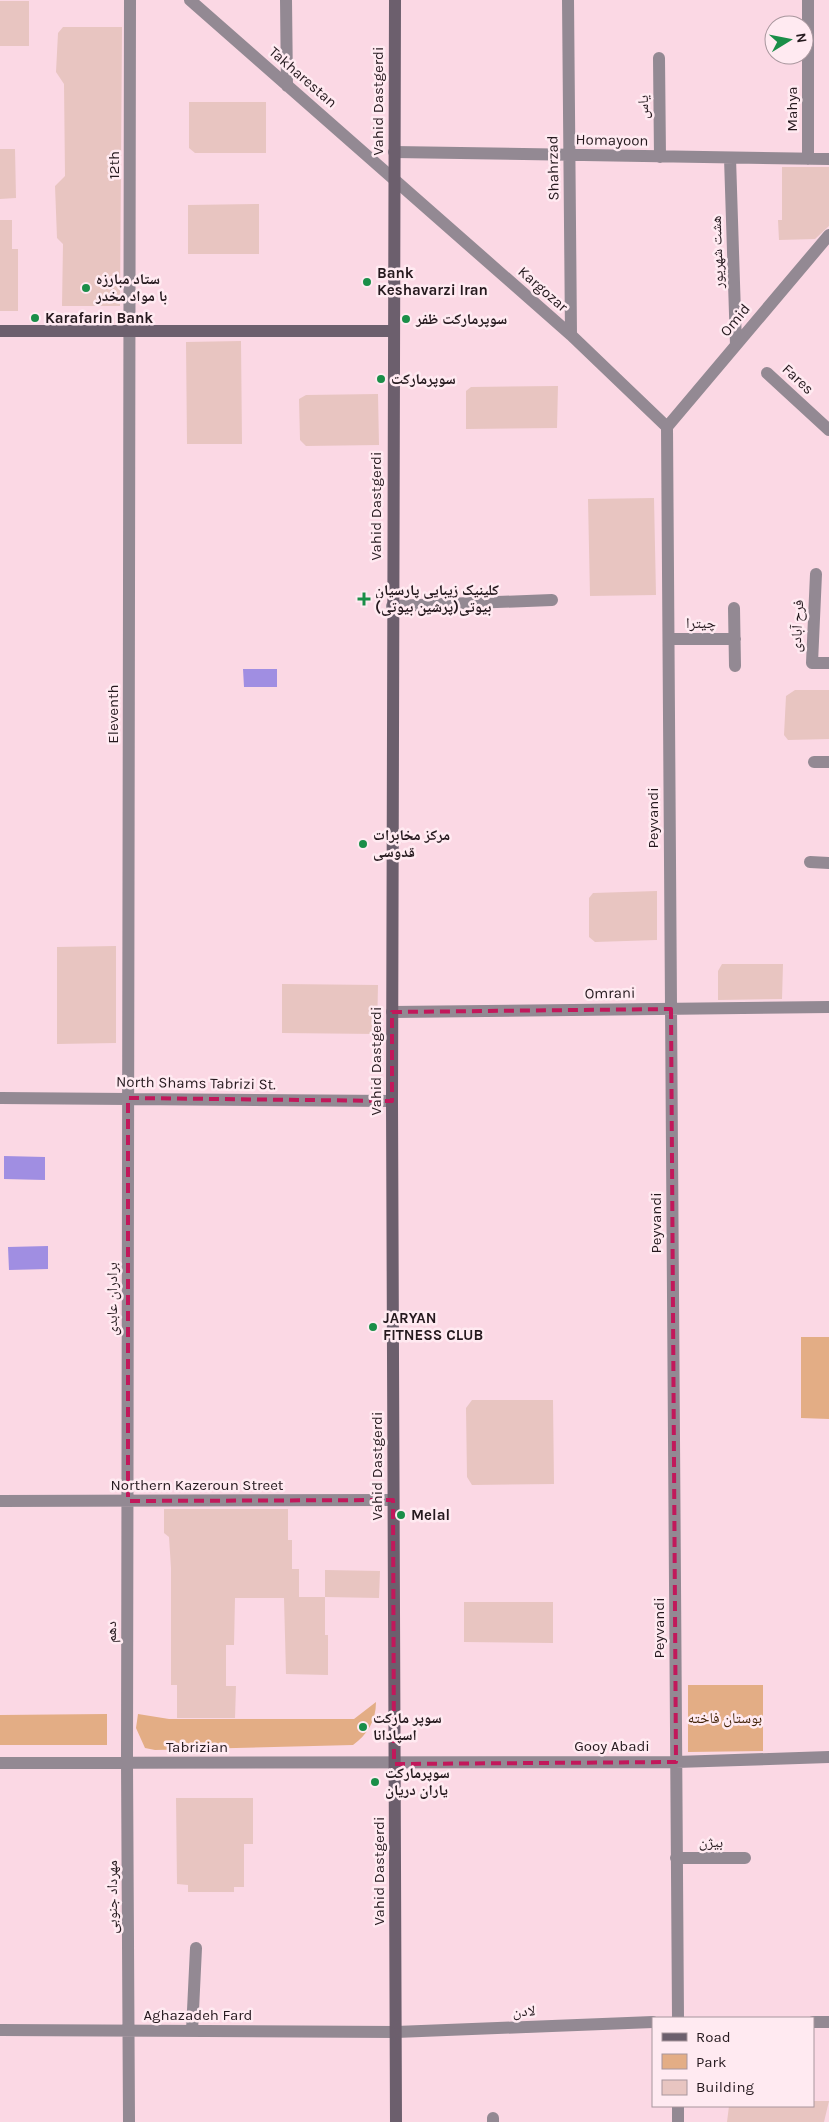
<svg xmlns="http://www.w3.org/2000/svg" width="829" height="2122" font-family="Karla,'Noto Naskh Arabic',sans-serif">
  <rect width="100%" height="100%" fill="#fbd8e4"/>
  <path fill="#e3ad85" d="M801 1337H829V1419L801 1418Z
    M688 1685H763V1751L688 1752Z
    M376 1702C376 1721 367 1735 353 1745L155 1750 145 1748 136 1728 138 1714 169 1719H354Z
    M107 1714V1745H0V1715Z"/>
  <path fill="#a08ee2" d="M243 669H277V687H244Z
    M4 1156 45 1157V1180L4 1179Z
    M48 1246V1269L9 1270 8 1247Z"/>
  <path fill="#e8c5c1" d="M0 1H29V46H0Z
    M63 27H122L120 306H62L63 244 57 238 55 186 65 176 64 84 56 72 58 33Z
    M189 102H266V153H195L189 148Z
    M0 149H15L16 198 0 199Z
    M782 167H829V226L815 239 779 240 778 220H782Z
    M259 204V254H188V205Z
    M0 220H12V249H18V311H0Z
    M241 341 242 444H187L186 342Z
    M558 386 557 428 466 429V391L471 387Z
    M378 394 379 445 306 446 300 440 299 399 306 395Z
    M654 498 656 595 590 596 588 499Z
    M795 690H829V739L788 740 784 735 786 696Z
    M657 891V940L595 942 589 937V898L593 893Z
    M116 946V1043L57 1044V947Z
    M722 964H783L782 999 718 1000V971Z
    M282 984 378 985 377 1034 282 1033Z
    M472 1400H553L554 1484 472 1485 467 1477 466 1408Z
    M164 1509H288V1540H292V1569H299V1597H325V1635H328V1675L286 1674 284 1598H235L234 1645H226V1686H236L235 1718H177V1685H171V1568L169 1537 164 1533Z
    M325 1570 380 1571 379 1598 325 1597Z
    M464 1602H553V1643L464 1642Z
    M176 1798H253V1844H244V1887H234V1892H188V1885L177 1884Z
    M813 2101H829L824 2122H727L729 2106H813Z"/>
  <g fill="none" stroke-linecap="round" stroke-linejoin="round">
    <path stroke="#938993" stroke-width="12" d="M190 0 571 335 667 427
      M286 0 287 86
      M568 0 571 335
      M659 58 660 157
      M394 152 829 159
      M730 158 736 345
      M808 159V0
      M767 373 829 430
      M667 427 678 2018
      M667 427 829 235
      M816 574 812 663H829
      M392 606 552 600
      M734 608 735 666
      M669 639H735
      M814 762H829
      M810 862 829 863
      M392 1012 829 1007
      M0 1098 392 1101
      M0 1501 393 1500
      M0 1763 676 1762 829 1757
      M676 1858H745
      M813 2022H829
      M0 2030 396 2032 653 2022
      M192 2031 196 1948
      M678 2106V2122
      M129 2122 127 1763 130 0
      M493 2122V2118"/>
    <path stroke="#6c5f6d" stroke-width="12" d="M395 0 392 1101 396 2122
      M0 331H393"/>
  </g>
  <path fill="none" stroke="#c2185b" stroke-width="4" stroke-dasharray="10 6" stroke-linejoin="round" d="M671 1009 676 1762 394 1764 393 1500 128 1501V1098L392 1101V1012Z"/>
  <g fill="#1a8e48" stroke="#ffeaf1" stroke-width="2">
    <circle cx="367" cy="282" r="5"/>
    <circle cx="86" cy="288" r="5"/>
    <circle cx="35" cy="318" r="5"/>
    <circle cx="406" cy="319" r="5"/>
    <circle cx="381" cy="379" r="5"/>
    <path d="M361.5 591.5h5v5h5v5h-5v5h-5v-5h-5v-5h5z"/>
    <circle cx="363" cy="844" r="5"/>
    <circle cx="373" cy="1327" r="5"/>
    <circle cx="401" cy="1515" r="5"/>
    <circle cx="363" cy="1727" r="5"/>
    <circle cx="375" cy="1782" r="5"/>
  </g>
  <g text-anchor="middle" stroke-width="5" stroke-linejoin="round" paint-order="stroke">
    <g font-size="15" fill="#25191e" stroke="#ffeaf1">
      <text transform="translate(303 77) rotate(41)" y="5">Takharestan</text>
      <text transform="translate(378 101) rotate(-90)" y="5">Vahid Dastgerdi</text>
      <text transform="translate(643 107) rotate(-91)" y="5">یاس</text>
      <text transform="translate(792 109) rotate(-90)" y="5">Mahya</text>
      <text transform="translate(612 140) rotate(1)" y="5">Homayoon</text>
      <text transform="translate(114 165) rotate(-90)" y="5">12th</text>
      <text transform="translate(553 168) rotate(-91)" y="5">Shahrzad</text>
      <text transform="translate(717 252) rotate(-92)" y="5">هشت شهریور</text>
      <text transform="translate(543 289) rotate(41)" y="5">Kargozar</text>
      <text transform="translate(735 320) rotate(-50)" y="5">Omid</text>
      <text transform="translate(798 379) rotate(43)" y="5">Fares</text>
      <text transform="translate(376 506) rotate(-90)" y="5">Vahid Dastgerdi</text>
      <text x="701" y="628">چیترا</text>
      <text transform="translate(797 626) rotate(-87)" y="5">فرح آبادی</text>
      <text transform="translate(113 714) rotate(-90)" y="5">Eleventh</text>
      <text transform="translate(653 818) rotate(-90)" y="5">Peyvandi</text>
      <text transform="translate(610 993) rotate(-1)" y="5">Omrani</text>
      <text transform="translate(376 1061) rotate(-90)" y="5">Vahid Dastgerdi</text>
      <text transform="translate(196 1083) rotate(1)" y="5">North Shams Tabrizi St.</text>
      <text transform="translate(656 1223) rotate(-90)" y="5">Peyvandi</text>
      <text transform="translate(112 1299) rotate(-90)" y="5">برادران عابدی</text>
      <text transform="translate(377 1466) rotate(-90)" y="5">Vahid Dastgerdi</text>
      <text x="197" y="1490">Northern Kazeroun Street</text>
      <text transform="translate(659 1628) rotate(-90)" y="5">Peyvandi</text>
      <text transform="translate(111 1632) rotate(-90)" y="5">دهم</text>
      <text x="612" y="1751">Gooy Abadi</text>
      <text x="197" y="1752">Tabrizian</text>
      <text transform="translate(711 1842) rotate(1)" y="5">بیژن</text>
      <text transform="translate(379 1871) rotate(-90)" y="5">Vahid Dastgerdi</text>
      <text transform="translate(112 1897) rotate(-90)" y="5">مهرداد جنوبی</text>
      <text transform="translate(524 2011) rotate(-2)" y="5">لادن</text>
      <text x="198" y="2020">Aghazadeh Fard</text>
    </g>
    <g font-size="15" font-weight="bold" fill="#25191e" stroke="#ffeaf1" text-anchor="start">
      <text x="377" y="278">Bank<tspan x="377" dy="17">Keshavarzi Iran</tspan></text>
      <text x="96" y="284">ستاد مبارزه<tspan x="96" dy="17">با مواد مخدر</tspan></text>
      <text x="45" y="323">Karafarin Bank</text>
      <text x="416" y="324">سوپرمارکت ظفر</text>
      <text x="391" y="384">سوپرمارکت</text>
      <text x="375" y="595">کلینیک زیبایی پارسیان<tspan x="375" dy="17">بیوتی(پرشین بیوتی)</tspan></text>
      <text x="373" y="840">مرکز مخابرات<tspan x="373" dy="17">قدوسی</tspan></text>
      <text x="383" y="1323">JARYAN<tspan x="383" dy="17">FITNESS CLUB</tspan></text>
      <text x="411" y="1520">Melal</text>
      <text x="373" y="1723">سوپر مارکت<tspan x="373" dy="17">اسپادانا</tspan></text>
      <text x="385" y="1778">سوپرمارکت<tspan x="385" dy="17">یاران دریان</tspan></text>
    </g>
    <g font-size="15" fill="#402106" stroke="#ffeaf1">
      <text x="725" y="1723">بوستان فاخته</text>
    </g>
  </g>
  <rect x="652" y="2017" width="162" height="90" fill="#ffeaf1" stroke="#a8969d"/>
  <rect x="662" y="2033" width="25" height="8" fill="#6c5f6d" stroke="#a8969d"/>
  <text x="696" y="2042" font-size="15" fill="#25191e">Road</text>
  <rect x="662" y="2054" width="25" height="15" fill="#e3ad85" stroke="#a8969d"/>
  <text x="696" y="2067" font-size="15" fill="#25191e">Park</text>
  <rect x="662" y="2080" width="25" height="15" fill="#e8c5c1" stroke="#a8969d"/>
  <text x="696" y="2092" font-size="15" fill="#25191e">Building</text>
  <g transform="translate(789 40) rotate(80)"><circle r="24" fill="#ffeaf1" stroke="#a8969d"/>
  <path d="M0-4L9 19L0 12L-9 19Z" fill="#1a8e48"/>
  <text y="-8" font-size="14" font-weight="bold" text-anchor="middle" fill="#25191e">N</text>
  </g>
</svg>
